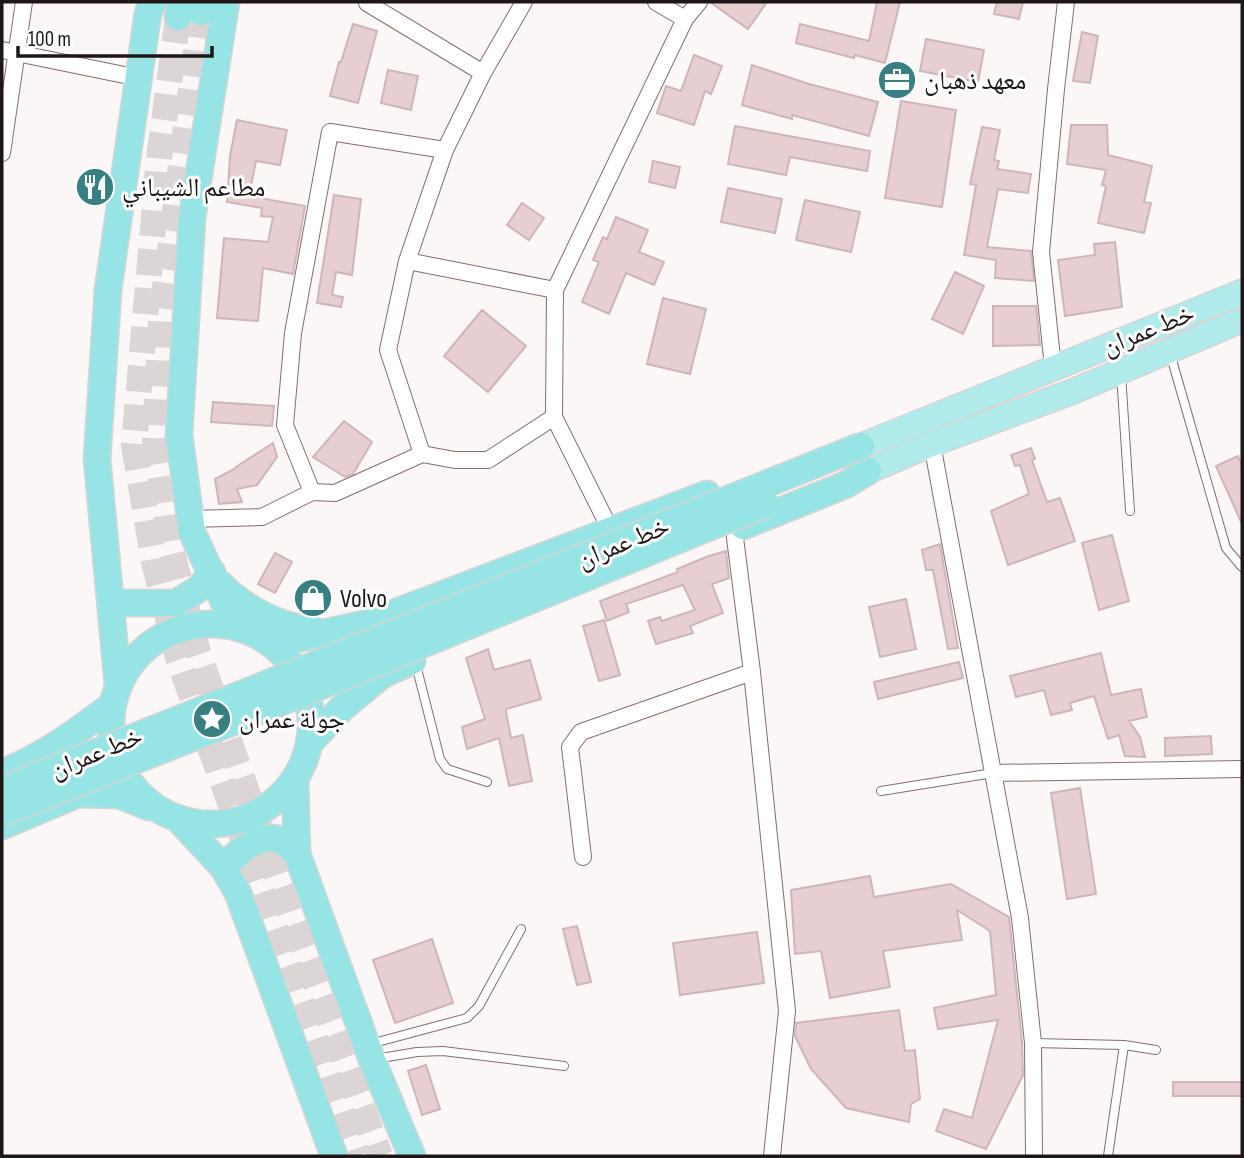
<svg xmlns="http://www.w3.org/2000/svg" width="1244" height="1158" font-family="'Sofia Sans Condensed','Noto Naskh Arabic',sans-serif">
  <rect width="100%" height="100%" fill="#fcf7f7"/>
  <path fill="#e7ced0" stroke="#ceb5b8" stroke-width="2" d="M710 2H767L748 29Z
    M877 2H900L885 63 855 55 854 58 796 43 800 24 869 41Z
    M997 2H1023L1019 19 994 14Z
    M353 24 377 31 358 103 330 96 339 62H341Z
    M1082 32 1098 36 1090 83 1073 81Z
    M926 39 984 50 978 82 920 71Z
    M694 55 722 66 711 94 705 91 694 125 657 113 666 86 681 91Z
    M752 65 809 84 878 102 869 136 792 115V119L742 105Z
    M388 70 418 76 411 110 381 103Z
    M901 101 956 110 942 207 885 198Z
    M237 120 287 130 280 165 256 161 249 196 305 206 293 274 263 268 258 321 217 318 224 238 268 242 273 217 261 216 262 208 227 202 230 156Z
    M1071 125H1107L1108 155 1152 166 1144 202 1151 203 1144 233 1098 223 1106 186 1102 185 1106 170 1067 164Z
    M735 126 870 151 867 171 790 157 786 175 728 164Z
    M982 127 1000 130 994 160 999 161 997 169 1031 174 1028 193 998 189 987 247 1031 251 1034 281 995 278 996 260 964 255 976 185 970 184Z
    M653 161 680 167 675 188 649 182Z
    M728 188 782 199 775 233 721 222Z
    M334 195 361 199 352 275 336 272 332 295 343 297 341 307 317 303Z
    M805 200 860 212 851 252 796 240Z
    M522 203 544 218 529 240 507 225Z
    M616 217 648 230 639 252 664 262 654 285 626 273 609 314 582 302 599 262 593 260 603 237 607 239Z
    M1115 242 1122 307 1065 316 1058 260 1095 255 1094 244Z
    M955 272 984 286 963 334 932 319Z
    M663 298 706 309 690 374 647 364Z
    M993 306H1036L1040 345 993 346Z
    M482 310 526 346 488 392 444 356Z
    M213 402 274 406 272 426 211 422Z
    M344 421 372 442 353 474 345 477 313 457Z
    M273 443 277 457 257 485 237 489 242 502 219 504 215 479 236 468V467Z
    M1031 448 1035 459 1032 460 1047 502 1060 498 1075 541 1008 565 991 511 1029 494 1020 465 1015 466 1011 455Z
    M1238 456 1242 466V524L1216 466Z
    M1112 535 1129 601 1099 610 1082 543Z
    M940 544 958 648 948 649 933 570H926L922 550Z
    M726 551 729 578 712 584 723 613 690 626 693 633 656 644 648 621 660 617 662 621 695 610 683 585 626 604 629 612 607 621 600 601 678 572 677 569 706 557Z
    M275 553 292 562 275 593 258 584Z
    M906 599 916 649 880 657 869 607Z
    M604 620 620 675 599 681 583 626Z
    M488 649 494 670 530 660 541 699 506 709V712L511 738 523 735 532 781 509 786 499 738 467 749 462 727 485 719 466 658Z
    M1101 653 1111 695 1141 689 1147 717 1129 721 1140 737 1145 757 1125 756 1119 735 1108 739 1094 696 1070 703 1072 710 1051 715 1044 690 1016 697 1010 676Z
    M959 662 963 678 878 699 874 682Z
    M1211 736 1212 754 1165 756V738Z
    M1080 788 1096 894 1067 899 1051 793Z
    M870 876 874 897 951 884 1009 917 1022 1042 1023 1075 986 1149 936 1131 944 1109 972 1118 998 1020 938 1029 934 1008 996 995 990 931 957 910 962 940 883 951 890 987 830 998 821 951 795 954 791 890Z
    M577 926 591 982 577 985 563 929Z
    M757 932 764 983 680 995 673 943Z
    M432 939 453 1003 395 1023 373 960Z
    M899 1010 905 1051 915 1050 920 1099 911 1104 909 1122 846 1108 811 1069 795 1036 796 1023Z
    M426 1065 440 1109 422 1115 408 1071Z
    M1173 1082H1242V1096H1173Z"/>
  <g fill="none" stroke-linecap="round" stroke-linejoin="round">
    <path stroke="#dbd5d5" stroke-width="26" stroke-dasharray="26 13" stroke-linecap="butt" d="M201 12 161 318 155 439 171 549 198 652 283 895 380 1156
      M178 17 159 158 134 445 154 562 178 658 357 1156"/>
    <g stroke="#846d6f" stroke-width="10">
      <path id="service" d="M1170 353 1226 548 1242 567
        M1121 374 1130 511
        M416 665 440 759 447 769 487 782
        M881 791 993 773
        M1033 1043 1124 1045 1156 1050
        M370 1044 467 1018 479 1006 521 929
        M375 1059 417 1052 443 1051 564 1066
        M1108 1156 1124 1045"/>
    </g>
    <g stroke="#846d6f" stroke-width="18">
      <path id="minor" d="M369 2 367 3 483 73
        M656 2 685 19
        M2 50 139 78
        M2 153 24 2
        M407 261 555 290
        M1053 367 1041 252 1056 89 1066 2
        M932 444 1020 918 1033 1043 1034 1156
        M422 454 455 460H488L554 417
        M312 492 285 425 293 333 330 132 445 150
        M189 519 262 517 312 492 335 493 422 454 388 350 407 261 445 150 483 73 524 2
        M734 530 752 672 787 1011 772 1156
        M611 531 554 417 555 290 685 19 699 2
        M993 773 1242 769
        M583 857 570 747 581 732 752 672"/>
    </g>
    <g stroke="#d6d5d5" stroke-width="27">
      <path id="primary" d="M861 446 1242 292
        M868 471 932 444 1074 391 1242 320"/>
    </g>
    <g stroke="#d6d5d5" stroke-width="29">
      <path id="trunk" d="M226 2 192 218 179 435 192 532 235 626
        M201 12 202 2
        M178 17 181 2
        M743 526 845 485 868 471
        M220 584C246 610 278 626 315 631
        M111 603H176L200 588 212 572
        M111 724a100 100 0 1 1 200 0a100 100 0 1 1-200 0Z
        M273 644 365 624 707 494
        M118 685 97 459 108 290 148 13 153 2
        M311 741 342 708 382 675 412 661
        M2 773C44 756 75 733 111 706
        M295 780 297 854 372 1060 412 1156
        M181 822 223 867 238 893 334 1156
        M2 826 78 794 119 795 149 807
        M223 867C246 845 271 822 297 854"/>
    </g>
    <use href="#service" stroke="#fff" stroke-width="8"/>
    <use href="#minor" stroke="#fff" stroke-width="16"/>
    <use href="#primary" stroke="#b1ebeb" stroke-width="24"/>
    <use href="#trunk" stroke="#97e4e4" stroke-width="26"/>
    <g stroke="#d6d5d5" stroke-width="29" stroke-linecap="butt">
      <path id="trunk-bridge" d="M2 790 861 446
        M2 813 225 725 766 504"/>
    </g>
    <use href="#trunk-bridge" stroke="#97e4e4" stroke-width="26"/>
  </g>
  <defs>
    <g id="office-disc" transform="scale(2.0125)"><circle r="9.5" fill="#377f80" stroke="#fff"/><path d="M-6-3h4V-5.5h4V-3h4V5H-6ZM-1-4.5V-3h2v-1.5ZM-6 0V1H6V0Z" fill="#fff"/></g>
    <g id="restaurant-disc" transform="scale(2.0125)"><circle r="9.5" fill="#377f80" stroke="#fff"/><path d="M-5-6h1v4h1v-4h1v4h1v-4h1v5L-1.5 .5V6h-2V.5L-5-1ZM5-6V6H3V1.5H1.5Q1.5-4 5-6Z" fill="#fff"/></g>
    <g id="shop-disc" transform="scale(2.0125)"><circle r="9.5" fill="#377f80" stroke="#fff"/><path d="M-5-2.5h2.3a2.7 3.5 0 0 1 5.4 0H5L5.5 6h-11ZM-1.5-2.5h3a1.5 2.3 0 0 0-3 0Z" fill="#fff"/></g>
    <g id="sight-disc" transform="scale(2.0125)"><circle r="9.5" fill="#377f80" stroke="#fff"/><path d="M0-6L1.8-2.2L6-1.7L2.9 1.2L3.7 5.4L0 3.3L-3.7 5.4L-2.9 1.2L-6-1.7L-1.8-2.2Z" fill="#fff"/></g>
  </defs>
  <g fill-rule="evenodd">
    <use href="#office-disc" x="897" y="80"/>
    <use href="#restaurant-disc" x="95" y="187"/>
    <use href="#shop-disc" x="313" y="598"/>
    <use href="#sight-disc" x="212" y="719"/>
  </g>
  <g text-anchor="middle" stroke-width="6" stroke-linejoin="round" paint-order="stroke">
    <g font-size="26" fill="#1e1617" stroke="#fff" text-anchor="start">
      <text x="924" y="89">معهد ذهبان</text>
      <text x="122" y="196">مطاعم الشيباني</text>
      <text x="340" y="607">Volvo</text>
      <text x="239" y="728">جولة عمران</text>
    </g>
    <g font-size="26" fill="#1e1617" stroke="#fff">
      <text transform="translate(1148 329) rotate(-22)" y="9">خط عمران</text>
      <text transform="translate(623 542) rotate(-22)" y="9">خط عمران</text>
      <text transform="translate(96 752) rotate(-22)" y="9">خط عمران</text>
    </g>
  </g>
  <rect width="1244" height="1158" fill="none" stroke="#1e1617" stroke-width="7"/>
  <path d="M18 46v10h194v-10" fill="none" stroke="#1e1617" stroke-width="3.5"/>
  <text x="28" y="46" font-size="21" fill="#1e1617" stroke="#ffffff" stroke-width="5" paint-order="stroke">100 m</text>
</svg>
